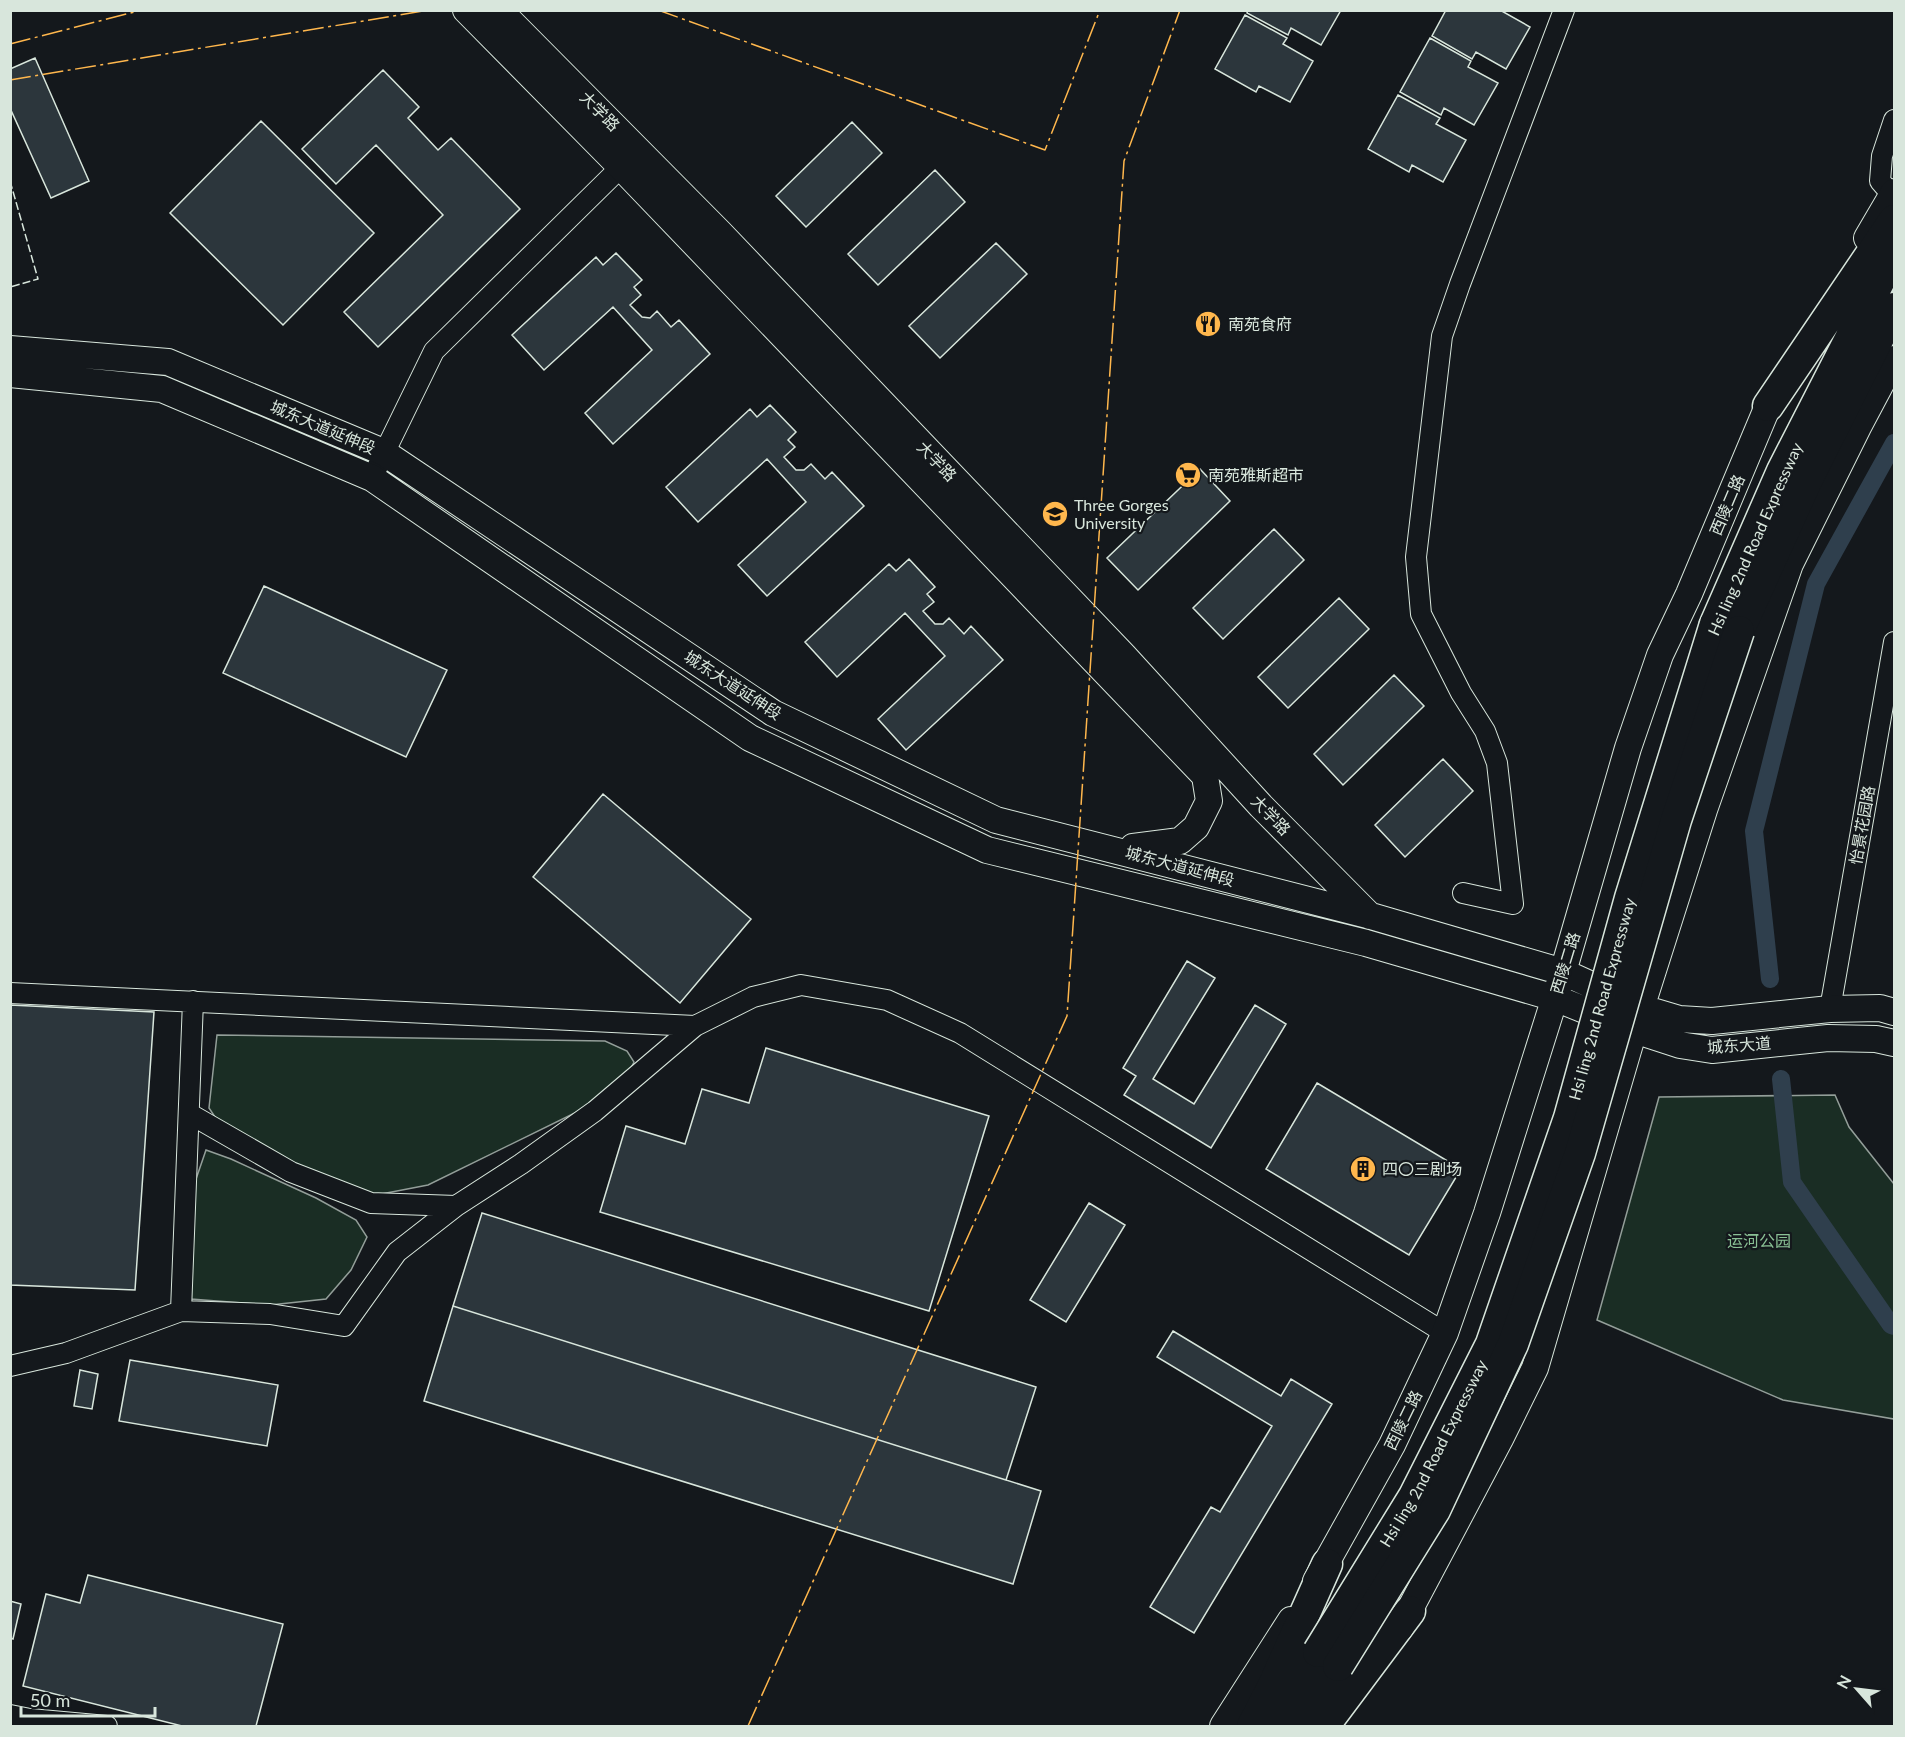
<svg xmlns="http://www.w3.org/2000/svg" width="1905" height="1737" font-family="Lato,'Noto Sans SC',sans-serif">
  <rect width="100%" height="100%" fill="#14181c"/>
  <path fill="#1a2d24" stroke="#939e99" stroke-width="1.5" d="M217 1035 605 1041 627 1051 634 1062 628 1074 589 1106 428 1185 371 1196 303 1169 219 1123 209 1108Z
    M1835 1095 1849 1127 1894 1184V1419L1783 1400 1597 1320 1659 1097Z
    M206 1150 231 1159 316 1198 356 1220 367 1237 351 1270 326 1299 270 1305 191 1299 195 1182Z"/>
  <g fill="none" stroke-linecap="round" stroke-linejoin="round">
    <path stroke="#2f3f4d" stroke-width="18" d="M1770 979 1754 831 1816 584 1894 443
      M1781 1079 1792 1182 1891 1325 1894 1326"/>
  </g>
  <path fill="#2c363c" stroke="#d8e6dc" stroke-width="1.5" d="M1248 10H1341L1321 45 1291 28 1288 35 1247 13Z
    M1446 10H1500L1530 27 1506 69 1476 52 1472 59 1432 36Z
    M1245 15 1287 38 1283 44 1313 61 1290 102 1259 86 1256 92 1215 69Z
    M1430 38 1471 61 1468 67 1498 83 1474 125 1444 108 1441 115 1400 92Z
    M35 58 89 181 51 198 10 108V69Z
    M383 70 419 107 408 118 438 150 451 138 520 209 378 347 344 312 443 215 376 145 336 184 302 149Z
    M1398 95 1440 118 1436 124 1466 140 1443 182 1412 165 1409 172 1368 149Z
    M261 121 374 233 283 325 170 213Z
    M852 122 882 153 806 227 776 196Z
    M935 170 965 202 878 285 848 254Z
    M996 243 1027 274 940 358 909 326Z
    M616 253 642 280 634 287 641 295 630 305 642 317 650 318 657 311 671 327 679 320 710 354 613 444 585 413 652 350 613 307 544 370 512 335 596 257 603 265Z
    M770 405 796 432 788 440 795 447 784 457 796 470H804L811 464 825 479 832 472 864 506 767 596 738 565 806 502 767 459 698 522 666 487 750 409 757 417Z
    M1200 469 1230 501 1138 590 1107 558Z
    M1274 529 1304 560 1223 639 1193 608Z
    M909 559 935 587 927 594 934 602 923 611 935 624H943L949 618 964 634 971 626 1003 660 906 750 878 719 945 656 905 613 837 677 805 642 889 564 896 571Z
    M264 586 447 670 406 757 223 673Z
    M1339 598 1369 629 1288 708 1258 677Z
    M1394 675 1424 706 1343 785 1314 754Z
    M1443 759 1473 791 1405 857 1375 825Z
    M603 794 751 919 680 1003 533 877Z
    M1187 961 1215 978 1153 1079 1194 1104 1255 1005 1286 1024 1211 1148 1124 1095 1136 1076 1123 1068Z
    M10 1005 154 1012 135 1290 10 1285Z
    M766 1048 989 1116 929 1311 600 1212 626 1126 685 1144 702 1089 749 1103Z
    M1317 1083 1461 1169 1409 1255 1266 1169Z
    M1089 1203 1125 1225 1066 1322 1030 1300Z
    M482 1213 1036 1387 1006 1480 453 1306Z
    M453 1306 1041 1491 1013 1584 424 1401Z
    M1173 1331 1281 1396 1291 1379 1332 1404 1194 1633 1150 1607 1211 1507 1220 1512 1272 1426 1157 1357Z
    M130 1360 278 1385 267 1446 119 1421Z
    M80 1370 98 1374 92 1409 74 1406Z
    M88 1575 283 1624 256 1726H182L23 1686 46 1594 80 1603Z
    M10 1601 21 1604 13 1639 10 1638Z"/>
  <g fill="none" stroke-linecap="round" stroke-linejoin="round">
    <g stroke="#d8e6dc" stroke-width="22">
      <path id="minor" d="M1893 196 1880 181 1882 156 1894 120
        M372 478 434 351 621 167
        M1463 893 1513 904 1497 763 1485 731 1461 693 1421 614 1416 557 1442 336 1460 284 1564 10
        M10 993 695 1026
        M1830 1009 1894 642
        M190 1114 291 1172 371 1203 456 1206
        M181 1311 193 1001
        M10 1366 66 1353 181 1311 270 1314 344 1326 397 1252 456 1206 521 1164 595 1111 695 1026 753 997 801 985 887 1000 960 1033 1445 1333
        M10 1715 30 1719 107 1726"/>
    </g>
    <g stroke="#d8e6dc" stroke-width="28">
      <path id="major" d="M466 10 621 167 1205 776 1209 801 1196 827 1180 841 1133 847
        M499 10 720 233 1124 656 1261 806 1370 916
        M1867 238 1894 192
        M10 349 168 362 383 452 773 713 996 820 1371 916 1563 972 1642 1008 1679 1019 1712 1021 1830 1009 1880 1008 1894 1012
        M10 374 162 389 372 478 750 738 987 850 1366 943 1555 998 1634 1030 1680 1045 1712 1050 1828 1038 1876 1039 1894 1043
        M1316 1581 1392 1445 1445 1333 1487 1213 1563 972 1628 748 1660 655 1689 594 1768 406 1779 389
        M1400 1628 1500 1439 1535 1368 1634 1030 1704 810 1790 564 1858 427 1894 359
        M1223 1726 1291 1620"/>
    </g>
    <g stroke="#d8e6dc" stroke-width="33">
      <path id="highway" d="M1768 406 1894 220
        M1715 624 1782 471 1894 253
        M1739 631 1807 481 1894 308
        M1274 1717 1318 1652
        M1252 1726 1273 1685 1327 1564
        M1300 1726 1338 1666
        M1324 1726 1410 1611"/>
    </g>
    <use href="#minor" stroke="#14181c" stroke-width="20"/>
    <use href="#major" stroke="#14181c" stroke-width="26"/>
    <use href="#highway" stroke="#14181c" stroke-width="30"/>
    <g stroke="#d8e6dc" stroke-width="33" stroke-linecap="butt">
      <g id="highway-bridge">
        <path id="s1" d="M1318 1652 1414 1496 1491 1344 1569 1118 1630 898 1715 624"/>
        <path d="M1338 1666 1435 1510 1513 1344 1580 1153 1676 820 1739 631"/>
      </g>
    </g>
    <use href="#highway-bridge" stroke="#14181c" stroke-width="30"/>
    <path stroke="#d8e6dc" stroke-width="1.5" stroke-dasharray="8 3" stroke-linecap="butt" d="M10 181 38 279 10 287"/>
    <path stroke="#ffb74d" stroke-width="1.5" stroke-dasharray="21 4.5 3 4.5" stroke-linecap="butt" d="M658 10 1045 150 1100 10
      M10 44 142 10
      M10 80 429 10
      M748 1726 1067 1016 1124 161 1180 10"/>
  </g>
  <defs>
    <g id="restaurant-disc" transform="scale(1.35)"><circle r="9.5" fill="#ffb74d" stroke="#14181c"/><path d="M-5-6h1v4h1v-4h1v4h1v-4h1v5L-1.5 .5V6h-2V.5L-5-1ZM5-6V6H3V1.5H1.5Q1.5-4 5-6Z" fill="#111"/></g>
    <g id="supermarket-disc" transform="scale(1.35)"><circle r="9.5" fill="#ffb74d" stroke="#14181c"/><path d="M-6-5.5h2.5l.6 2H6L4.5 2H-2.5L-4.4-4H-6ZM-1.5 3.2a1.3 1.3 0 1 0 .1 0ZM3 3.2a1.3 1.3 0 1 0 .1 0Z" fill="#111"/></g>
    <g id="university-disc" transform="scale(1.35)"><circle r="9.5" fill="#ffb74d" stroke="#14181c"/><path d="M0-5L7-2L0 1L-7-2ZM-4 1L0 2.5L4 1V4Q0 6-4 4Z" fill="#111"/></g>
    <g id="building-disc" transform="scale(1.35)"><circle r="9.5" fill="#ffb74d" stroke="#14181c"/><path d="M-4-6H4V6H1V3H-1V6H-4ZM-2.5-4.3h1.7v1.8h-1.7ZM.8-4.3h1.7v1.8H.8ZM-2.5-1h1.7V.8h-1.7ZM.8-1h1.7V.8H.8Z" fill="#111"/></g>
  </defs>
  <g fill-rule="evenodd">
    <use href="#restaurant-disc" x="1208" y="324"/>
    <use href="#supermarket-disc" x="1188" y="475"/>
    <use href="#university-disc" x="1055" y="514"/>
    <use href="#building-disc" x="1363" y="1169"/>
  </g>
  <g text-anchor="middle" stroke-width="4.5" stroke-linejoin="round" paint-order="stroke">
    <g font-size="16" fill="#d8e6dc" stroke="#14181c">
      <text transform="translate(600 111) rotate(45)" y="6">大学路</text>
      <text transform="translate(323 427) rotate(23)" y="6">城东大道延伸段</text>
      <text transform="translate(937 461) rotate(46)" y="6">大学路</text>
      <text transform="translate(1727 505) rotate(-67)" y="6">西陵二路</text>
      <text transform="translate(1755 539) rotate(-66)" y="6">Hsi ling 2nd Road Expressway</text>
      <text transform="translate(733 685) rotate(33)" y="6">城东大道延伸段</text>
      <text transform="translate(1271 815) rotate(46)" y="6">大学路</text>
      <text transform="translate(1862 825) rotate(-80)" y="6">怡景花园路</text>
      <text transform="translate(1180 866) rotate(15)" y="6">城东大道延伸段</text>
      <text transform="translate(1565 963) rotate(-73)" y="6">西陵二路</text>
      <text dy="6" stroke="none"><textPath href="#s1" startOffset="716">Hsi ling 2nd Road Expressway</textPath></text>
      <text transform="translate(1739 1045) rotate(-4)" y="6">城东大道</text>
      <text transform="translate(1403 1420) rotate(-64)" y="6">西陵二路</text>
      <text dy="6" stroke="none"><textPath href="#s1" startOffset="230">Hsi ling 2nd Road Expressway</textPath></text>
    </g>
    <g font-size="16" fill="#d8e6dc" stroke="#14181c" text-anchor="start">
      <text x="1228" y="330">南苑食府</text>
      <text x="1208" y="481">南苑雅斯超市</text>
      <text x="1074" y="511">Three Gorges<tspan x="1074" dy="18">University</tspan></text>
      <text x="1382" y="1175">四〇三剧场</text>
    </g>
    <g font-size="16" fill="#8ac095" stroke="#14181c">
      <text x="1759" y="1247">运河公园</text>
    </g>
  </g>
  <rect width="1905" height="1737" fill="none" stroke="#d8e6dc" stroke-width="24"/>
  <g transform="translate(1857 1689) rotate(298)" stroke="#14181c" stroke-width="4.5" paint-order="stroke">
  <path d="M0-4.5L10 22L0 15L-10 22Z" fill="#d8e6dc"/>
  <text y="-9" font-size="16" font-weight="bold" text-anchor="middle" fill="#d8e6dc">N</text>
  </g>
  <path d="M21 1707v9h134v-9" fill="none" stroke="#d8e6dc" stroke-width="3"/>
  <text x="30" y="1707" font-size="18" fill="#d8e6dc" stroke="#14181c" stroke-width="4.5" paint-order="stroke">50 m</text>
</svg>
